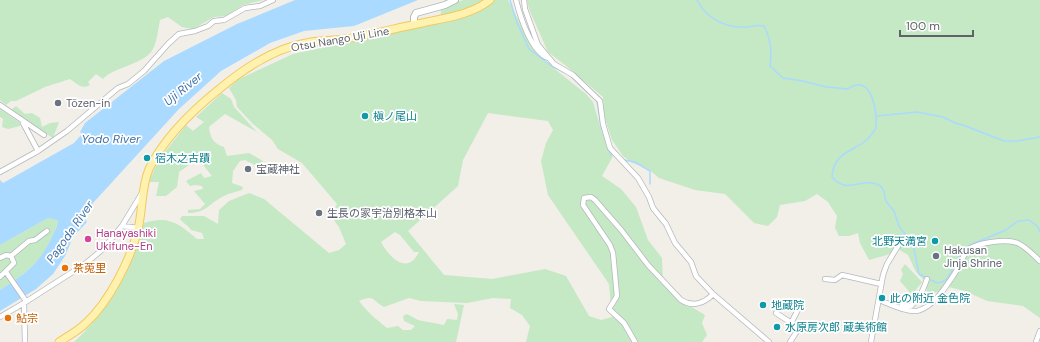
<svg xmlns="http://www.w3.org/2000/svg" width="1040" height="342" font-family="'DM Sans','Noto Sans JP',sans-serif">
  <rect width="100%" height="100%" fill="#f1efe8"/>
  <path fill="#c5e8c5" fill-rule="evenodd" d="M0 0H263L243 5 226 16 214 17 193 29 182 27 168 17 160 20C154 54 155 55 122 68 115 71 108 73 103 79L96 74 88 82 90 85C82 90 76 83 70 79L45 87 16 101H11L6 105 0 100Z
    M463 0H508L537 55 586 94 593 102 602 133 613 156 602 176 621 189 636 207 648 240 662 258 663 284 681 303 690 306 705 315 702 323 707 335 702 342H526L530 326 522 315 510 308 511 299 493 298 467 303 421 301 409 298 384 307C372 301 375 294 359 301 367 312 376 319 387 328L398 326 403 330H411L415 326 404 321 403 316 407 314 418 320 444 325 447 319 457 320 458 314 454 304 464 305 456 342H74C102 316 123 286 136 250 139 241 141 232 144 223 169 215 179 224 197 239H204L202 233 191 230C188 225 183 223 180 219L182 216H204L218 224 219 210 229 201 249 193 264 199 329 253 339 250 346 244 339 227 331 216 337 204 302 163 278 149 272 140 252 123 237 107 236 100 229 88 239 79 293 54 440 22 441 10ZM488 113 548 121 553 130 546 143 541 161 548 195 609 284 612 317 601 320 589 316 566 276 545 269 492 279 444 275 408 231 458 186 463 160ZM395 232 400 235 414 252H419C408 275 390 259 381 242Z
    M527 0H1040V318L1023 306 987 301 965 291 945 286 937 292 928 296 925 281 916 272 908 255 898 249 887 255 869 260 860 243 858 233 849 236H839L835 228 837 216 828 202 817 194 805 201 780 205 777 217 768 226 754 223 725 194 695 190 659 178 647 168 632 163 623 156 612 140 604 116 603 97 565 65 548 52 529 9Z
    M222 93 231 99 234 107 257 132 225 114 209 127C210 138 214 144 224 147L227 156 249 153 263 161 259 167 245 160 240 161 233 171 232 183 243 187 242 190C236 192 229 193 224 196 209 203 207 213 188 213V210L200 209 205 204 194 191 203 189 202 186 195 185 190 186 186 181 201 173 204 178 212 176 200 161 189 165 179 172 177 187 166 196H156L159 182H149L158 161 186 125 193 131 204 122 196 117Z
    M16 106 25 114 32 113 40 118 42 127 50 123 59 122 53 138 10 111Z
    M0 109 20 123V126L8 129 2 127 3 119 0 117Z
    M48 218 58 219V222C46 259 31 269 0 290V245Z
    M905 264 922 282 912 295 900 281 903 274 901 270Z"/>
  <path fill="#aadaff" d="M295 0H418L354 26 304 31 270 43 221 71 179 109 93 203 83 217 87 222 73 237 65 256 53 274 36 289 0 311V290C24 274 39 265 52 237 54 232 58 226 58 220L48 218 0 245V180L3 183 74 143 82 134 80 132 85 123 164 61 237 24Z"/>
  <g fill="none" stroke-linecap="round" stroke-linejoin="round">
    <path stroke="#aadaff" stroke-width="1.5" d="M510 0 516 20 529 49 553 67 564 72
      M697 0C706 18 725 28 745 27 752 27 757 24 764 26 771 40 772 51 770 66L783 78 803 81 826 87 848 89C872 72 877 112 876 128 862 154 834 146 832 177 848 196 862 176 879 185 885 188 884 195 886 201 888 205 892 208 894 211 896 216 897 221 899 226 904 235 907 231 909 244L914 249 919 274 937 283 942 282 947 279 963 250 970 245 1006 230 1018 221 1029 220 1038 227 1040 232
      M571 76 587 92
      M597 101 601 127 611 155
      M877 116 917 112 943 117 955 123 963 125 1004 141H1017L1040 137
      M624 160 635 162 650 171V184"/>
    <g stroke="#b5b8bc" stroke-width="6">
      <path id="street" d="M516 0C520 16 531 52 548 58
        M524 0 525 9 538 45 554 64 573 75 600 101 603 124 610 148 638 178 649 197 653 208 666 224 675 243 691 262 696 276 713 294 769 342
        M0 105 44 135
        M23 123 38 151
        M0 172 38 151 67 131 118 88 128 84 144 71 168 44 179 34 195 31 208 26 214 21 224 20 245 8 260 6 273 0
        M122 226 142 193
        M0 258 6 255 11 256
        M6 272 26 301
        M0 277 14 263 11 256 29 241 35 240 47 231
        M825 279 835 280 842 275 881 284
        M879 300C890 304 905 312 917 311 933 308 947 285 955 273 960 265 962 256 969 249 975 245 985 243 992 242 1018 238 1022 244 1040 261
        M24 303 25 342
        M902 305 911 306C920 298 923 290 927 279
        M776 313 799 328 790 342
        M0 317 24 303 85 264 103 249 122 226 139 228
        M791 323 801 304
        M635 342 624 323 609 309 617 296 613 253 610 245 583 205 584 198 591 197 595 200 622 231 648 265 681 300C692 307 704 304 713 294
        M871 342 883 275 887 264 898 246
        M1036 342 1040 331"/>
    </g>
    <g stroke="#b6babf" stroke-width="8">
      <path id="secondary" d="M414 24V17L416 13 445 5 455 0"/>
    </g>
    <g stroke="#f2c960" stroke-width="9">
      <path id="primary" d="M59 342C68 336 78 331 86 323 109 302 131 259 138 229 143 209 141 188 149 169 164 138 192 111 218 90 242 70 275 48 306 43 318 40 332 41 345 39 371 35 396 28 422 23 445 18 471 15 490 0"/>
    </g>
    <use href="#street" stroke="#fff" stroke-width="4.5"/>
    <use href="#secondary" stroke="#fff" stroke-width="6"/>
    <use href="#primary" stroke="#fff2af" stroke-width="7"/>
  </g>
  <g fill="#6b7280" stroke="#fff" stroke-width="1.5">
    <circle cx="58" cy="103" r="4"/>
    <circle cx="248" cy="169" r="4"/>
    <circle cx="319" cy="213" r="4"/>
    <circle cx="936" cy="256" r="4"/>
  </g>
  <g fill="#0f9aa8" stroke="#fff" stroke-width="1.5">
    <circle cx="365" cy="116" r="4"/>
    <circle cx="147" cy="158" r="4"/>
    <circle cx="935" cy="241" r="4"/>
    <circle cx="882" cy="298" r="4"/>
    <circle cx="763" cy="305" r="4"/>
    <circle cx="777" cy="327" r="4"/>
  </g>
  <circle fill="#d1479c" stroke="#fff" stroke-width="1.5" cx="88" cy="239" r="4"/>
  <g fill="#e8710a" stroke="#fff" stroke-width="1.5">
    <circle cx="65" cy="268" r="4"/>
    <circle cx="8" cy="318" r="4"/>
  </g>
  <g text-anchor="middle" stroke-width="3.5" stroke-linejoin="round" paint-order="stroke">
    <g font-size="11" fill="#5f6368" stroke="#fff">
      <text transform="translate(340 39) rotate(-10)" y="4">Otsu Nango Uji Line</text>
    </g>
    <g font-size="11" fill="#5b616d" stroke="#fff" text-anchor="start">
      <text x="66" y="107">Tōzen-in</text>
      <text x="256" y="173">宝蔵神社</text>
      <text x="327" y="217">生長の家宇治別格本山</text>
      <text x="944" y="254">Hakusan<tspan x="944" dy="13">Jinja Shrine</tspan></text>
    </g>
    <g font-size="11" fill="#0d838f" stroke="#fff" text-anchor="start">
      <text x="373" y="120">槇ノ尾山</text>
      <text x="155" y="162">宿木之古蹟</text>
      <text x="927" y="245" text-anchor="end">北野天満宮</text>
      <text x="890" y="302">此の附近 金色院</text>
      <text x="771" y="309">地蔵院</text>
      <text x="785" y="331">水原房次郎 蔵美術館</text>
    </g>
    <g font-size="11" fill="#b23c85" stroke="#fff" text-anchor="start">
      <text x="96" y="237">Hanayashiki<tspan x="96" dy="13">Ukifune-En</tspan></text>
    </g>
    <g font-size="11" fill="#c56008" stroke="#fff" text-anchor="start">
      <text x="73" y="272">茶莵里</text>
      <text x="16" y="322">鮎宗</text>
    </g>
    <g font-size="12" font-style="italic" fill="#4174aa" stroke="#fff">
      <text transform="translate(183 89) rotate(-39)" y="4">Uji River</text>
      <text x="111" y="143">Yodo River</text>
      <text transform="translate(70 232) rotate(-55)" y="4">Pagoda River</text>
    </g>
  </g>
  <path d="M900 30v6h73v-6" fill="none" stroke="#5f6368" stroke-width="2"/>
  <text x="906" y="30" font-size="12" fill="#5f6368" stroke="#ffffff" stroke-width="3" paint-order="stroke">100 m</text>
</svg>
